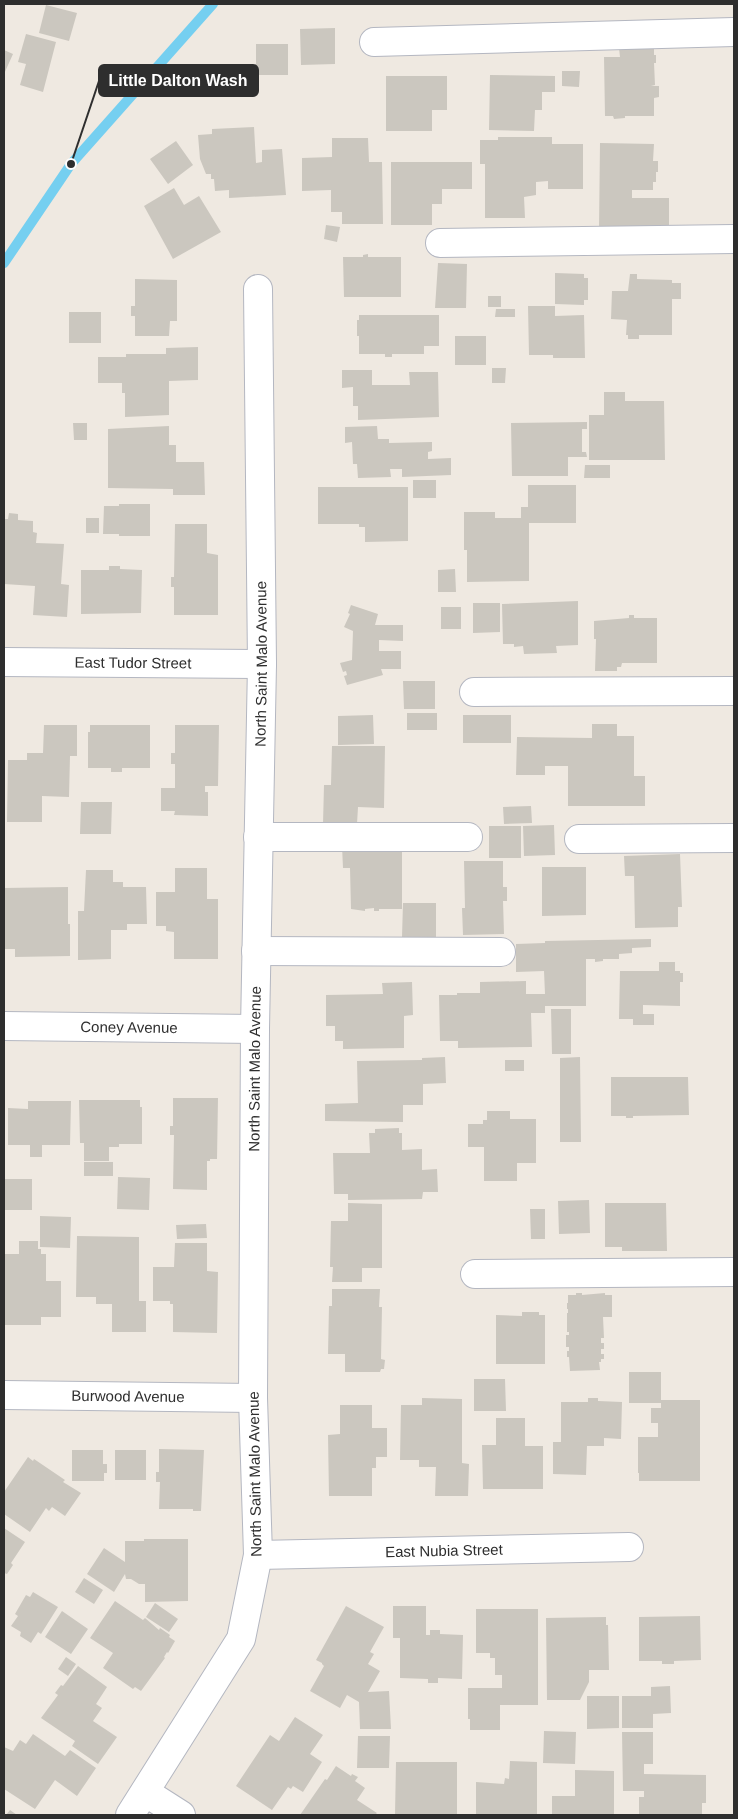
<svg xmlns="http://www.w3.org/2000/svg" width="738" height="1819" font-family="Arial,sans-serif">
  <rect width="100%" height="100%" fill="#efe9e1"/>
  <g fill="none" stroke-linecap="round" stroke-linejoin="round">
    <path stroke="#75cff0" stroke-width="10" d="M4 263 71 164 213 4"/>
  </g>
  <path fill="#cbc7bf" d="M46 5 77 13 69 41 39 33Z
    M335 28V64L301 65 300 29Z
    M26 34 56 42 43 92 20 85 26 64 18 62Z
    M256 44H288V75H256Z
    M654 47V55H656V63H654L655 85 651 86H659V97L654 98V116H625V118L614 119 613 116H605L604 57H620L619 48Z
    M4 50 13 54 4 74Z
    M562 71H580L579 87 562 86Z
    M490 75 555 76V92H542V110H535L534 131 489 130Z
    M386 76H447V110H432V131H386Z
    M254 127 256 163 262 162V150L282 149 286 195 229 198V190L215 191 214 179H211V174H206L200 159 198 135 212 134V129Z
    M498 137H552V144H583V189H548V181L536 182V195L524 197 525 218H485V164H480V140H498Z
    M332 138H368L369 162H382L383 224H342V212H331V190L302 191V158L332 157Z
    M176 141 193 165 168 184 150 159Z
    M600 143 654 144 653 161H658V172H656V182H653V190H632V198H669V230H599Z
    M391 162H472V189H442V204H432V225H391Z
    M174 188 184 205 199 196 221 232 173 259 144 206Z
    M326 225 340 227 337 242 324 239Z
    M368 254V257H401V297H344L343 257H363V255Z
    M438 263 467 264 466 308H435Z
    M555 273 584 274V278H588V300H584V305L555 304Z
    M630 274H637V279L672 280V283H681V299H672V335H639V339H628V335H626L627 320 611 319 612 291H628Z
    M135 279 177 280V321H170L169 336H135V316H131V306H135Z
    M488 296H501V307H488Z
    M528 306H555V316L584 315 585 358H553V355H529Z
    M496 309H515V317H495Z
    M69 312H101V343H69Z
    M359 315H439V346H424V354H392V357H385V354H359V336H357V320H359Z
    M455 336H486V365H455Z
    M198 347V380L169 381V415L125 417V393H122V383H98V357H126V354H166V348Z
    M492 368H506L505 383H492Z
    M342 370H372V385H410L409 372H438L439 417 358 420V406H353V387L342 388Z
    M604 392H625V401H664L665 460H589V415H604Z
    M587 422V429H582V452H586L587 457H568V476H512L511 423Z
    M73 423H87V440H74Z
    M169 426V445H176V462H204L205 495H173V489L108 488V429Z
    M377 426 378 439H389V443L432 442V451L428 452V459L451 458V475L402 477V469H390L391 477 358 478 357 464H353L352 442 345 443V427Z
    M585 465H610V478H584Z
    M413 480H436V498H413Z
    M528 485H576V523H529V581L467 582V550H464V512H495V518H521V507H528Z
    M318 487H408V541L365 542V527H359V524H318Z
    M119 504H150V536H119V534H103L104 506H119Z
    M9 513 18 514V520L33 521V532L37 533 36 543 64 544 61 584 69 585 67 617 33 615 35 586 4 584V519H8Z
    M86 518H99V533H86Z
    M175 524H207V553L218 555V615H174V587H171V577H174Z
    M109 566H120V569L142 570 141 613 81 614V570H109Z
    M455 569 456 592H438V570Z
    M578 601V645L556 646 557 653 524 654 523 646 514 647V644H503L502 604Z
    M473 603H500V632L473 633Z
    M351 605 378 614 375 625H403V641L379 640V651H401V669H381L383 675 347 685 344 676 347 675 346 671 343 672 340 663 352 660 353 631 344 627 350 614 348 613Z
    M441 607H461V629H441Z
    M629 615H634V618H657V663H622L621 667H617V671H595L596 639H594V621L629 618Z
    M403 681H435V709H404Z
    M407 713H437V730H407Z
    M373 715 374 744 338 745V716Z
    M463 715H511V743H463Z
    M592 724H617V736H634V776H645V806H568V766H545V775H516L517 737 592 738Z
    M44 725H77V756H70L69 797 42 796V822H7L8 760H27V753H43Z
    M90 725H150V768H122V772H111V768H88V732H90Z
    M175 725H219L218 786H205V792H208V816L174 815 175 811H161V788H175V764H171V753H175Z
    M332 746H385L384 808 358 807 357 824H323L324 785H331Z
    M81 802H112L111 834H80Z
    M531 806 532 823 504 824 503 807Z
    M554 825 555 855 524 856 523 826Z
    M489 826H521V858H489Z
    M342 846H402V909H379V911H374V908L365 909V911L351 909 350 868H343Z
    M680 854 682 907H678V927L635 928 634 876H625L624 856Z
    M464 861H503V887H507V901H503L504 934 463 935 462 908H465Z
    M542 867H586V915L542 916Z
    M175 868H207V899H218V959H174V932L166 931V926H156V892H175Z
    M86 870H113V882H123V887H146L147 924H127V930H111V959L78 960V911H84Z
    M68 887V924H70V956L15 957V949H4V888Z
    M403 903H436V937H402Z
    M651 939V947L632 948V953L619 954V959H603V961L595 962V959H586V1006H545V1013H531L532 1047 458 1048V1041H440L439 995H457V993H480V982L526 981V994H545L544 971 516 972V944L545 943V941Z
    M659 962H675V971H680V973H683V982H680V1006L643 1005V1014H654V1025H633V1019H619L620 971H659Z
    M412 982 413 1015 404 1016V1048L343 1049V1041H335V1026H326V995L383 994 382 983Z
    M551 1009H571V1054H552Z
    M445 1057 446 1083 423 1084V1105H403V1122L325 1121V1104L358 1103 357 1061 422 1060V1058Z
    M580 1057 581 1142H560V1058Z
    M505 1060H524V1071H505Z
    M611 1077H688L689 1115 633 1116V1118H626V1116H611Z
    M173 1098H218L217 1159H210V1161H207V1190L173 1189 174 1135H170V1126H173Z
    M79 1100H140V1107H142V1144H119V1147H109V1161H84V1143H80Z
    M28 1101H71L70 1145H42V1157H30V1145H8V1108L28 1109Z
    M487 1111H510V1119H536V1163H517V1181H484V1147H468V1124H483V1120H487Z
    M399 1128V1133H402V1150L422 1149V1170L437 1169 438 1192H423L422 1199 348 1200V1194H334L333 1153H370L369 1133H375V1129Z
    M84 1162H113V1176H84Z
    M118 1177 150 1178 149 1210 117 1209Z
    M4 1179H32V1210H4Z
    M589 1200 590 1233 559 1234 558 1201Z
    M348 1203 382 1204V1268H362V1282H332L333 1267H330L331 1221H348Z
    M605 1203H666L667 1251H622V1247H605Z
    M530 1209H545V1239H531Z
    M40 1216 71 1217 70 1248 40 1247Z
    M206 1224 207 1238 177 1239 176 1225Z
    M77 1236 139 1237V1301H146V1332H112V1304H96V1297H76Z
    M19 1241H38V1249H41V1254H46V1281H61V1317H41V1325H4V1254H19Z
    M175 1243H207V1271L218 1272 217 1333 173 1332V1304H170V1301H153V1267H174Z
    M332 1289H380L379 1307H382L381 1359 385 1360 384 1369H381L380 1372H345V1354H328L329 1306H332Z
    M576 1293H582V1295L605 1293V1295H612V1317H603L604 1338H601V1343H604V1349H601V1354H604V1359H601V1362H599L600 1370 570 1371 569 1357H567V1351H569V1347H566V1335H569V1332H567V1313H568V1309H567V1303H568V1295H576Z
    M522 1312H539V1315H545V1364H496V1315L522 1316Z
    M629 1372H661V1400H700V1481H639V1473H638V1437H658V1423H651V1408H661V1403H629Z
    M474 1379H505L506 1411H474Z
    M422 1398 462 1399V1463L469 1464 468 1496H435L436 1467H419V1460H400L401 1405H422Z
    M588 1398H598V1401L622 1402 621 1439 604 1438V1446H587L586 1475 553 1474V1442H561V1402H588Z
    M340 1405H372V1428H387V1457H376V1468H372V1496H329L328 1435 340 1434Z
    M496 1418H525V1446H543V1489H483L482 1445H496Z
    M159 1449 204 1450 201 1511H193V1509H159L160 1482H156V1472H159Z
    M72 1450H103V1464H107V1473H104V1481H72Z
    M115 1450H146V1480H115Z
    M28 1457 33 1461 34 1459 65 1480 63 1482 81 1493 65 1516 52 1507 49 1511 46 1508 30 1532 4 1514V1492Z
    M4 1528 25 1542 11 1563 13 1565 7 1574 4 1573Z
    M144 1539H188V1601L145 1602V1584H139L131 1579H126L125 1574 114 1592 87 1574 104 1548 125 1562V1541H144Z
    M84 1578 103 1590 94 1604 75 1592Z
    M33 1592 58 1607 41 1634 38 1632 31 1643 20 1636 21 1632 11 1626 18 1616 15 1614 26 1595 30 1597Z
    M115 1601 143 1620 145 1618 159 1630 160 1628 170 1635 169 1637 175 1641 168 1653 167 1652 164 1657 165 1658 141 1691 135 1687 133 1689 103 1668 113 1653 90 1638Z
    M155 1603 178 1619 169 1632 146 1617Z
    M346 1606 384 1627 370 1652 374 1654 368 1664 380 1671 368 1692 389 1691 391 1729H360L359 1702 347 1695 340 1708 310 1691 324 1666 322 1664V1663L316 1660Z
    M393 1606H426V1635H430V1630H440V1634L463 1635 462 1679 438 1678V1683H428V1679L400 1678V1638H393Z
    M476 1609H538V1705H500V1730H470V1719H468V1688H502V1675H495V1658H490V1653H476Z
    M62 1611 88 1629 71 1654 45 1637Z
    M700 1616 701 1660 674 1661V1664H662V1661H639V1617Z
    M606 1617V1625H608L609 1670H589V1682L580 1700H547L546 1618Z
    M66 1657 76 1664 68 1676 58 1669Z
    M78 1666 107 1687 96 1704 102 1708 93 1721 117 1737 98 1764 72 1746 75 1741 41 1718 58 1695 55 1693 61 1685 63 1686Z
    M670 1686 671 1713 653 1714V1728H622V1696H651V1687Z
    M587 1696H619V1728L587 1729Z
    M295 1717 323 1735 310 1754 322 1762 303 1792 293 1786 291 1789 288 1787 272 1810 236 1786 270 1735 279 1741Z
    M544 1731 576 1732 575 1764 543 1763Z
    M622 1732H653V1764H644V1774L706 1775V1803H702V1815H639V1797H644V1791H623Z
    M33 1734 65 1756 70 1750 96 1768 77 1796 55 1780 35 1809 4 1789V1747L13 1751 20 1740 26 1744Z
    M358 1736H390L389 1768H357Z
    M510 1761 537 1762V1815H476V1782L504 1784 505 1778 509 1779Z
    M396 1762H457V1815H395Z
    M336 1766 351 1776 352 1774 358 1777 355 1781 365 1788 357 1800 377 1813 375 1815H300L325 1779 327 1780Z
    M575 1770 614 1771V1815H552V1796H575Z
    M10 1810 17 1815H6Z"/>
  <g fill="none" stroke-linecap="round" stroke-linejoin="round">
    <g stroke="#b4b7c1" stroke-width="30">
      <g id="minor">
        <path d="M374 42 734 32"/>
        <path d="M440 243 734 239"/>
        <path id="s1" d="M4 662 262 664"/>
        <path d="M474 692 734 691"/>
        <path d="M258 837H468"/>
        <path d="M579 839 734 838"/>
        <path d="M256 951 501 952"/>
        <path id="s2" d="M4 1026 255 1029"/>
        <path d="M475 1274 734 1272"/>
        <path id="s3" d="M4 1395 253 1398"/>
        <path id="s4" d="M258 1555 629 1547"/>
        <path d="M145 1792 181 1815"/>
        <path id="s5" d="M130 1815 241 1639 258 1555 253 1398 255 1029 262 664 258 289"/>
      </g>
    </g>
    <use href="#minor" stroke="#fff" stroke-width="28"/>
  </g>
  <g text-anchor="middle" stroke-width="4" stroke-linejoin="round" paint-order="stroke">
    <g font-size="15" fill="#2e2e2e" stroke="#fff">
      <text dy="5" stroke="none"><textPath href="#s1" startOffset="129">East Tudor Street</textPath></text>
      <text dy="5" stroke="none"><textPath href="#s5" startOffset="1185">North Saint Malo Avenue</textPath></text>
      <text dy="5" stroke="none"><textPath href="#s2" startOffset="125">Coney Avenue</textPath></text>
      <text dy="5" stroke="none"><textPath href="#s5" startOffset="780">North Saint Malo Avenue</textPath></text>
      <text dy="5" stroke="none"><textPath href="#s3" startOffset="124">Burwood Avenue</textPath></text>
      <text transform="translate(255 1474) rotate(-91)" y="5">North Saint Malo Avenue</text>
      <text dy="5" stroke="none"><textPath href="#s4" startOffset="186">East Nubia Street</textPath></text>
    </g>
  </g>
  <path fill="none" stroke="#2e2e2e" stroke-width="2" d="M71 164L99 81"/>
  <circle fill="#2e2e2e" stroke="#fff" stroke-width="2" cx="71" cy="164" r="5"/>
  <rect fill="#2e2e2e" stroke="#2e2e2e" stroke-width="2" x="99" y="65" width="159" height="31" rx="5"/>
  <g font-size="16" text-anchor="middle" font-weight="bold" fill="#fff">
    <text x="178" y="86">Little Dalton Wash</text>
  </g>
  <rect width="738" height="1819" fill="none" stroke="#2e2e2e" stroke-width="10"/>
</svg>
